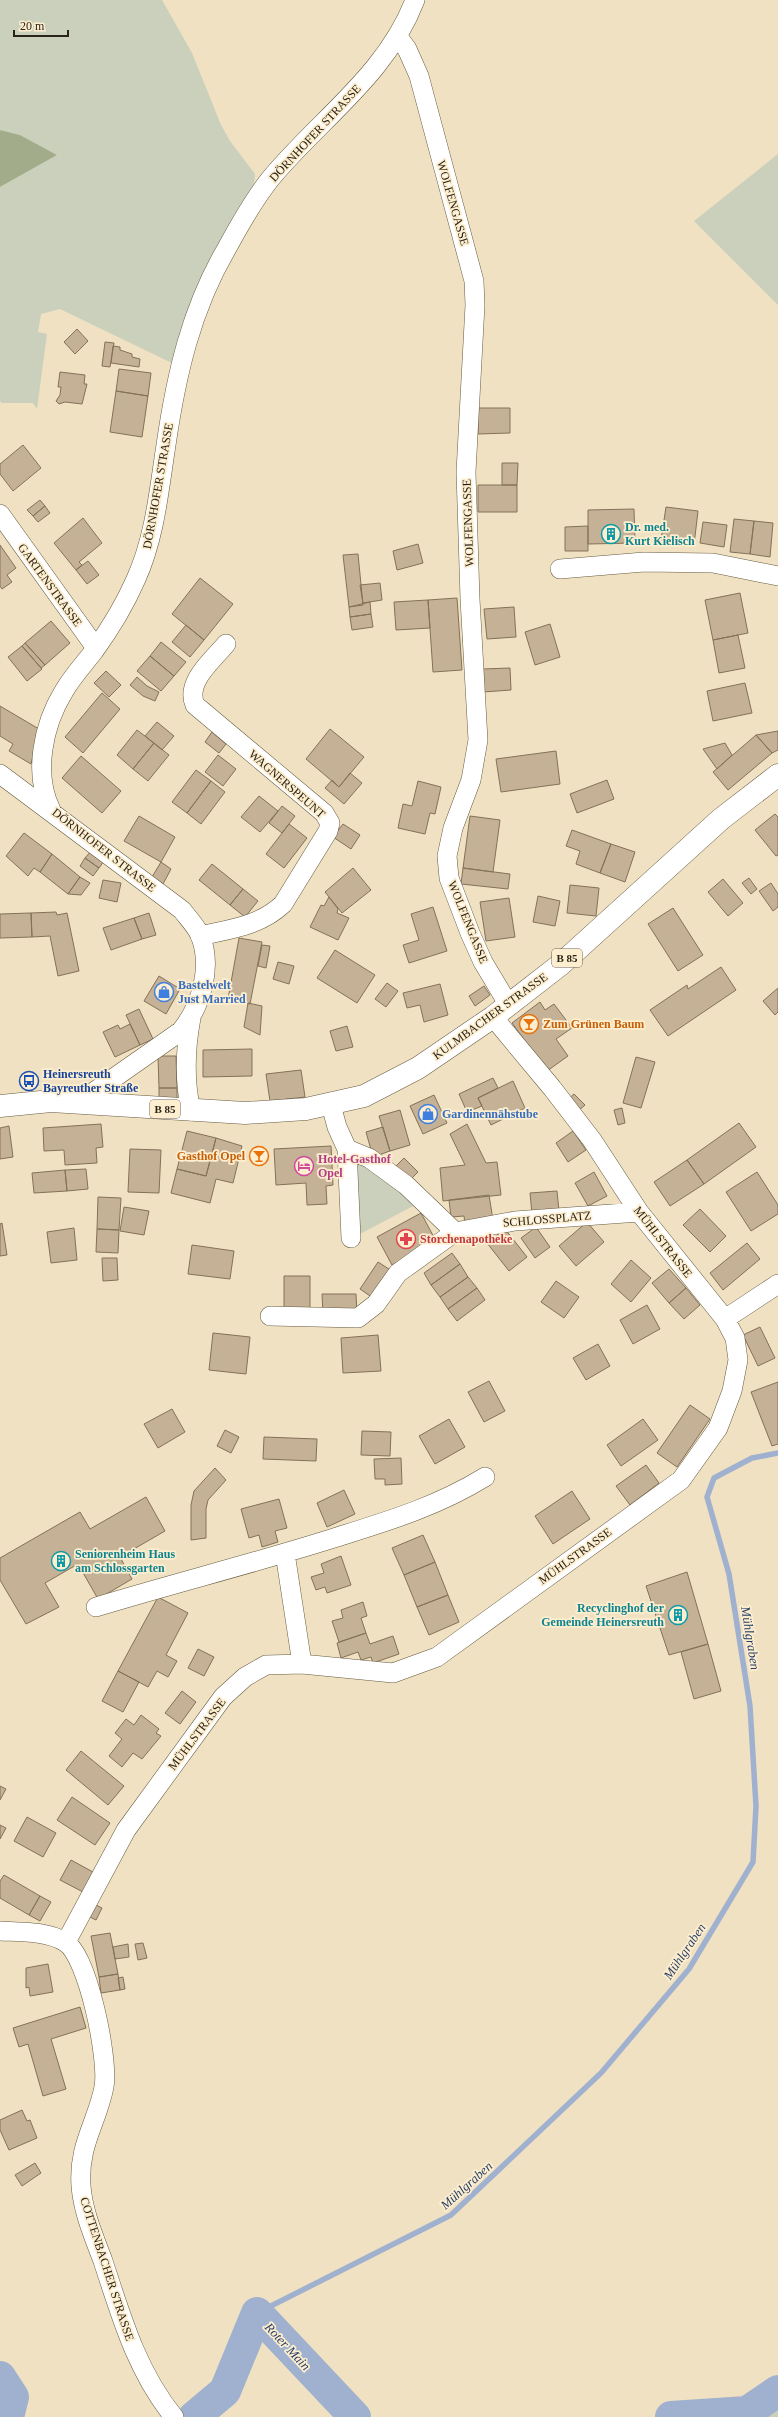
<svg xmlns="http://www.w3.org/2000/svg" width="778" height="2417" font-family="Georgia,serif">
  <rect width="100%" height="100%" fill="#efe1c2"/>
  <path fill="#cad0bb" d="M0 0H162L192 53 221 125 230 141 255 174 254 185 249 200 174 364 60 309 41 314 38 332 47 334 37 409 33 403H2L0 401V187L57 155 20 135 0 130Z
    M778 154V305L694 221Z
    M362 1163 414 1200 415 1205 362 1233 359 1232 356 1166Z
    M778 2405V2417H730L773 2406Z"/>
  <path fill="#a2ac8b" d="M0 130 20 135 57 155 0 187Z"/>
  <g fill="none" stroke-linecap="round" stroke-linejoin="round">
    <path stroke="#9fb1ce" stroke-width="5.5" d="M257 2313 451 2215 601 2073 689 1969 753 1862 756 1806 750 1706 729 1574 707 1497 714 1478 752 1458 778 1453"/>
    <path stroke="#9fb1ce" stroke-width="32" d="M0 2377 13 2397 8 2417
      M194 2417 225 2391 257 2313 355 2417
      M671 2417 747 2412 778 2391"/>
  </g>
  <path fill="#c5b196" stroke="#847258" d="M77 329 88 341 75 354 64 342Z
    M105 342 114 343 110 367 102 366Z
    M113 346 120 347V350L132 354V357L140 359 139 367 111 363Z
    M119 369 151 373 148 396 116 391Z
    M60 372 85 375 84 384H87L82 404 65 402 59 404 56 401 60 395 61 387H58Z
    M116 391 148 396 142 437 110 432Z
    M478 408H510V433L478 434Z
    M23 445 41 468 13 491 0 474V464Z
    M502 463H518L517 485H502Z
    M478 485H517V512H478Z
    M40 500 45 506 33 516 27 510Z
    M45 506 50 513 38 522 33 516Z
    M666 507 698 511 694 545 661 540Z
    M634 509 635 543 588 544V510Z
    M83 518 102 543 79 562 82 565 76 570 54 543Z
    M734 519 754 521 750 554 730 552Z
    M754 521 773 523 770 557 750 554Z
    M703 522 727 525 724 547 700 543Z
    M588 526V551H565V527Z
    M418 544 423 563 397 570 393 551Z
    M0 545 16 568 7 575 12 582 2 589 0 586Z
    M358 554 363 605 349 607 343 555Z
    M88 561 99 575 87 584 76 570Z
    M200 578 233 604 204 640 172 614Z
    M380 583 382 600 363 603 360 585Z
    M740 593 748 633 713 640 705 600Z
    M457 598 462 670 433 672 428 600Z
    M428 600 430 628 396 630 394 602Z
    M370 602 371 614 350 617 349 607Z
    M514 607 516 637 487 639 484 609Z
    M371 614 373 627 352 630 350 617Z
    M51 621 70 643 45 665 25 643Z
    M550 624 560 657 535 665 525 632Z
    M186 625 204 640 190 657 172 642Z
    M738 635 745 668 719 673 713 640Z
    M161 642 186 662 174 676 150 656Z
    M25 643 45 665 41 668 22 646Z
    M22 646 42 669 27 681 8 657Z
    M150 656 174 676 161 691 137 671Z
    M510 668 511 690 483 692 482 669Z
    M106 671 121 685 109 697 94 683Z
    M137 677 147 686 159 692 155 701 143 696 130 685Z
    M745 683 752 713 713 721 707 691Z
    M102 693 120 709 83 753 65 737Z
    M0 706 39 729 31 764 9 751 13 744 0 736Z
    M157 722 174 736 162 750 145 736Z
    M330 729 364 757 339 787 306 759Z
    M137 730 154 743 133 769 117 755Z
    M778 731V750L772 753 756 735Z
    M212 732 226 744 219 753 205 742Z
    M756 735 772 753 728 790 713 772Z
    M154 743 169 755 148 781 133 769Z
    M725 743 732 755 717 769 703 749Z
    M556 751 560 784 501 792 496 759Z
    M218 755 236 769 223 786 205 772Z
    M81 756 121 791 102 813 62 778Z
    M196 770 211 781 187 813 172 802Z
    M350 773 362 783 344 804 325 788 332 780 339 787Z
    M607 780 614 799 577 813 570 794Z
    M211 781 225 792 201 824 187 813Z
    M418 781 441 787 435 814 430 813 425 834 398 828 403 804 412 806Z
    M259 796 278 811 260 832 241 817Z
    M282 806 295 816 282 833 269 823Z
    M775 814 778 817V855L776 856 755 830Z
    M139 816 175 837 161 862 124 841Z
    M470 816 500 820 493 872 463 868Z
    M289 824 307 838 284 868 266 854Z
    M343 824 360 835 351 849 333 837Z
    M572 830 611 844 600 873 576 864 580 851 566 846Z
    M24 833 52 854 40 872 34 868 28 876 6 856Z
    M611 844 635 852 625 882 600 873Z
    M91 851 104 861 99 868 85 858Z
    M52 854 80 877 68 894 40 872Z
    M85 858 99 868 93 876 80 866Z
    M161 862 171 869 163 884 152 877Z
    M212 864 243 889 230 905 199 880Z
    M353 868 371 890 342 913 325 892Z
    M463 868 510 874 508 889 461 884Z
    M80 877 90 883 81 895 68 894Z
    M749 878 757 889 751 894 742 883Z
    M723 879 743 903 728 916 708 892Z
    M103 880 121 883 117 902 99 898Z
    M771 883 778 894V907L773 911 759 891Z
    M570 885 599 888 596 916 567 913Z
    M243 889 258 901 245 917 230 905Z
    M538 896 560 901 555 926 533 922Z
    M329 897 338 909 337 913 349 918 338 940 310 927 321 905 324 906Z
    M509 898 515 937 486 941 480 902Z
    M433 907 447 951 409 963 403 945 419 940 411 914Z
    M673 908 703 955 678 971 648 924Z
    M56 912 57 915 67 913 79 971 58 976 50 936 32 937 31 913Z
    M31 913 32 937 0 938V914Z
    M149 913 156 935 142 939 134 918Z
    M134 918 142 939 111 950 103 928Z
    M239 938 262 942 250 1004 228 999Z
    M262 945 270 946 266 968 258 966Z
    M335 950 375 975 357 1003 317 978Z
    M278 962 294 966 289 984 273 979Z
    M721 967 736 990 668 1036 650 1010 687 985 688 989Z
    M159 976 180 989 166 1014 144 1001Z
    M387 983 398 991 386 1007 375 999Z
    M440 984 448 1015 424 1022 420 1005 407 1008 403 993Z
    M484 986 490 995 475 1006 469 996Z
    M778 988V1012L775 1015 763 1001Z
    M540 1002 545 1010 554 1004 572 1028 556 1039 568 1056 547 1071 512 1023Z
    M248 1003 262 1006 260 1035 244 1027Z
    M139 1009 153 1039 140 1045 126 1015Z
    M130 1024 140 1045 115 1057 103 1032 118 1025 120 1029Z
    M347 1026 353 1047 336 1051 330 1031Z
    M252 1049V1076L203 1077V1050Z
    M158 1056H176L177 1088H159Z
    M636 1057 655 1062 641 1108 623 1103Z
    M301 1070 305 1097 270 1101 266 1074Z
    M493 1078 498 1088 478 1098 482 1106 467 1112 459 1094Z
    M513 1081 525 1108 491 1125 478 1098Z
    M159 1088H177V1098H159Z
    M574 1094 585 1105 577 1112 567 1100Z
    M434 1095 447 1123 423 1134 410 1106Z
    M622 1108 625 1123 618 1125 614 1110Z
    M400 1110 410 1145 390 1151 379 1116Z
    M739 1123 756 1147 704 1184 687 1160Z
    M101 1124 103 1147 96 1148 97 1163 65 1165 64 1150 44 1151 43 1128Z
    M467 1124 486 1163 497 1162 501 1195 443 1201 440 1168 465 1165 450 1134Z
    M9 1126 13 1157 0 1159V1128Z
    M383 1127 390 1151 373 1157 366 1132Z
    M187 1131 216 1138 206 1176 177 1169Z
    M573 1131 586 1150 568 1162 556 1143Z
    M216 1138 242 1146 233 1183 216 1179 210 1203 171 1193 177 1169 206 1176Z
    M331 1146 333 1185 326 1186 327 1204 307 1205 306 1183 276 1185 274 1149Z
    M130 1149 161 1150 159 1193 128 1192Z
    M404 1158 418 1172 410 1180 396 1166Z
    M687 1160 704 1184 670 1206 654 1182Z
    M86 1169 88 1189 67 1191 65 1170Z
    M65 1170 67 1191 34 1193 32 1173Z
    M594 1172 607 1196 588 1206 575 1183Z
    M757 1172 778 1205V1214L751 1231 726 1192Z
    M557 1191 559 1211 532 1214 530 1193Z
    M489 1195 493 1220 465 1224 464 1216 451 1217 449 1200Z
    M98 1197 121 1198 119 1230 97 1229Z
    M124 1207 149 1211 144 1235 120 1231Z
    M700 1209 726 1236 710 1252 683 1225Z
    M421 1213 436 1241 392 1265 377 1237Z
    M587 1222 604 1242 576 1266 559 1246Z
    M2 1223 7 1255 0 1256V1224Z
    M536 1227 550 1247 535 1258 521 1238Z
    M74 1228 77 1260 51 1263 47 1232Z
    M97 1229 119 1230 118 1253 96 1252Z
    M505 1229 527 1257 509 1271 487 1243Z
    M747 1243 760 1259 723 1290 710 1273Z
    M192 1245 234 1251 230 1279 188 1274Z
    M452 1253 460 1264 431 1285 424 1273Z
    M102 1258H117L118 1280 103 1281Z
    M631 1260 651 1278 631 1302 611 1284Z
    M378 1262 392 1271 373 1298 360 1289Z
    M460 1264 468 1277 440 1297 431 1285Z
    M669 1269 686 1288 669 1303 652 1283Z
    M284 1276H310V1308L284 1309Z
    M468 1277 477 1288 448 1309 440 1297Z
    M556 1281 579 1297 564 1318 541 1302Z
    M477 1288 485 1300 457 1321 448 1309Z
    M686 1288 700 1305 684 1319 669 1303Z
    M322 1294H356L357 1313 323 1314Z
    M647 1305 660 1329 633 1344 620 1320Z
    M760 1327 775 1358 758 1366 743 1335Z
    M213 1333 250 1337 246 1374 209 1370Z
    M378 1335 381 1371 343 1373 341 1338Z
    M598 1344 610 1366 586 1380 573 1358Z
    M489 1381 505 1411 484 1422 468 1392Z
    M778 1382V1444L772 1446 751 1392Z
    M690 1405 710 1419 677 1467 657 1453Z
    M172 1409 185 1432 158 1448 144 1424Z
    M449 1419 465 1447 435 1464 419 1436Z
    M643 1419 658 1440 621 1466 607 1445Z
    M225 1430 239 1437 231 1453 217 1446Z
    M362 1431 391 1432 390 1456 361 1455Z
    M264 1437 317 1439 316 1461 263 1459Z
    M401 1458 402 1484 385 1485V1479H375L374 1459Z
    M646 1465 659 1483 630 1505 616 1486Z
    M215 1468 226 1480 208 1500 206 1509V1538L191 1540V1505L194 1491Z
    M344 1490 355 1514 327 1527 317 1503Z
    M572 1491 590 1519 553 1544 535 1516Z
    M146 1497 165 1531 120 1557 132 1579 98 1599 78 1564 45 1583 59 1607 26 1624 0 1580V1558L80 1512 90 1529Z
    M279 1499 287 1528 275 1531 278 1542 262 1547 259 1535 249 1538 241 1509Z
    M423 1535 435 1562 404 1575 392 1548Z
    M341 1556 351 1585 327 1593 325 1587 316 1590 311 1577 324 1573 321 1564Z
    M435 1562 448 1595 417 1607 404 1575Z
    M687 1572 708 1644 669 1655 646 1586Z
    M448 1595 459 1622 429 1635 417 1607Z
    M158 1597 188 1613 166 1655 177 1661 168 1677 157 1671 148 1687 118 1671Z
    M363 1602 367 1616 361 1618 366 1633 339 1642 332 1621 343 1618 341 1610Z
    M366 1633 370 1644 393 1636 399 1654 373 1663 371 1657 361 1660 358 1652 341 1658 337 1643Z
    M708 1644 721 1691 694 1699 681 1652Z
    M198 1649 214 1657 204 1676 188 1668Z
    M118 1671 139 1682 123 1712 102 1701Z
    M182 1691 196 1702 180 1724 165 1713Z
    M141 1715 159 1729 156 1733 161 1736 142 1759 133 1753 122 1767 109 1756 122 1739 115 1733 126 1719 134 1725Z
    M81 1751 124 1786 108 1805 66 1770Z
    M0 1786 6 1789 0 1800Z
    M72 1797 110 1823 95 1845 57 1820Z
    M27 1817 56 1833 43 1857 14 1841Z
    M0 1825 6 1828 0 1839Z
    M71 1860 93 1872 83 1892 60 1880Z
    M4 1875 40 1896 29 1915 0 1898V1881Z
    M40 1896 51 1902 40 1921 29 1915Z
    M96 1905 102 1908 96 1920 90 1917Z
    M110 1933 118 1974 99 1977 91 1936Z
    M143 1943 147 1958 138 1960 135 1944Z
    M128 1944 129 1957 115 1959 113 1947Z
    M48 1964 53 1992 30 1996 29 1987 26 1988V1968Z
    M118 1974 120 1990 101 1993 99 1977Z
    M123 1977 125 1989 120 1990 118 1978Z
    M80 2007 86 2028 51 2039 66 2089 43 2096 28 2044 19 2047 13 2028Z
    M22 2110 27 2121 30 2120 37 2138 9 2150 0 2130V2120Z
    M35 2163 41 2173 22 2186 15 2175Z"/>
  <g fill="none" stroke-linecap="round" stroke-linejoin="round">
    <g stroke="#675b40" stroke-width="20">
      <path id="minor" d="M398 37 407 49 419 76 474 281 475 305 466 472 470 599 478 740 471 780 453 828 447 856 449 878 470 933 483 962 508 1004
        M0 514 96 648
        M560 569 644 562 713 563 778 576
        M0 774 182 910C188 918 196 926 200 935 213 967 201 1006 181 1031L78 1103
        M51 810C33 774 43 725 64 691 72 677 84 664 94 651 110 629 125 604 136 579 155 537 159 490 166 445 176 376 191 309 227 248 240 224 254 199 271 178 320 119 387 74 415 0
        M200 936C230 929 260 926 283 904L328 831 330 823 324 813 195 705C185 682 212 661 226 644
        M331 1105 337 1127 347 1149 369 1158 406 1185 455 1232
        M191 1111C184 1080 185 1050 191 1018
        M347 1149 351 1238
        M270 1316 358 1318 376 1304 398 1273 455 1232 515 1221 639 1212
        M725 1319 778 1284
        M285 1553 302 1664
        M96 1607C175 1583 255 1563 334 1538 388 1521 436 1507 485 1477
        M0 1931C20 1932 47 1931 65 1942 88 1955 109 2060 104 2087 97 2123 78 2145 81 2186 83 2212 94 2237 103 2261 121 2316 137 2372 174 2417
        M66 1942 126 1830 223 1697 245 1677 266 1665 302 1664 393 1673 437 1657 681 1480 718 1428 732 1391 738 1360 735 1338 725 1319 639 1212 592 1140 552 1088 493 1017"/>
    </g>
    <g stroke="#675b40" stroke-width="23">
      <path id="major" d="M0 1106 51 1101 245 1113 306 1109 364 1096 418 1068 493 1017 560 965 721 819 778 775"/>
    </g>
    <use href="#minor" stroke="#fff" stroke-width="19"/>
    <use href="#major" stroke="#fff" stroke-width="22"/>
  </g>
  <defs>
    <g id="building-ring" transform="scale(1)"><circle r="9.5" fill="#fdeecf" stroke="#0f9aa8" stroke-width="1.5"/><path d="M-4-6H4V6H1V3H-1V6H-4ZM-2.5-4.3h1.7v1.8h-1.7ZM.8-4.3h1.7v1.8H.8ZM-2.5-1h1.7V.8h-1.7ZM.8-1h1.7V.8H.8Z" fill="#0f9aa8"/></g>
    <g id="shop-ring" transform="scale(1)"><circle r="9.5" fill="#fdeecf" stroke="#3f7fe0" stroke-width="1.5"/><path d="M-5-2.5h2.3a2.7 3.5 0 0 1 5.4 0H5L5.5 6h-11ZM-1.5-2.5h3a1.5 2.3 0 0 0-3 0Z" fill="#3f7fe0"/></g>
    <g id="bar-ring" transform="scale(1)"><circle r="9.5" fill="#fdeecf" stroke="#e8710a" stroke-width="1.5"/><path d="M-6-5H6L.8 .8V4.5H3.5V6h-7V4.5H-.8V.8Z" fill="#e8710a"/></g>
    <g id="bus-ring" transform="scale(1)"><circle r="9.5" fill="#fdeecf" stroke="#1a4fb4" stroke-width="1.5"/><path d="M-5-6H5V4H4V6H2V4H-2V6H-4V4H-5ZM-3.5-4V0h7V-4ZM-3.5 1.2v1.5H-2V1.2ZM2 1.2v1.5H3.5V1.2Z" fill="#1a4fb4"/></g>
    <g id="hotel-ring" transform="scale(1)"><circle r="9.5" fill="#fdeecf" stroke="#d1479c" stroke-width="1.5"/><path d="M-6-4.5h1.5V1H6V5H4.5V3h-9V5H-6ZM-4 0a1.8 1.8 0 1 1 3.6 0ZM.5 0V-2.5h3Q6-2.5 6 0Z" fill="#d1479c"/></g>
    <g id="pharmacy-ring" transform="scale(1)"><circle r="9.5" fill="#fdeecf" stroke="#e0444e" stroke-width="1.5"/><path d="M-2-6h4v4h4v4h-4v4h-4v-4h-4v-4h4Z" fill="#e0444e"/></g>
  </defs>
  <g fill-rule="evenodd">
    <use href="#building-ring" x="611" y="534"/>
    <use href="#shop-ring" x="164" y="992"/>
    <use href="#bar-ring" x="529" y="1024"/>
    <use href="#bus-ring" x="29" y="1081"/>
    <use href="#shop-ring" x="428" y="1114"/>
    <use href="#bar-ring" x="259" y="1156"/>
    <use href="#hotel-ring" x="304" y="1166"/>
    <use href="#pharmacy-ring" x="406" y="1239"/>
    <use href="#building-ring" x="61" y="1561"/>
    <use href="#building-ring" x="678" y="1615"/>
  </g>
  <g text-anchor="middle" stroke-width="3.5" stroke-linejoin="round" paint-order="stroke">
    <g fill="#fdeecf" stroke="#69604f" stroke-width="1">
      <rect x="552" y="949" width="30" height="18" rx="3"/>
      <rect x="150" y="1100" width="30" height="18" rx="3"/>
    </g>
    <g font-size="11" font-weight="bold" fill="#292318">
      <text x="567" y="962">B 85</text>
      <text x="165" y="1113">B 85</text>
    </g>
    <g font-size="12" fill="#292318" stroke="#fdeecf">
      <text transform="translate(315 133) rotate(-47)" y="4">DÖRNHOFER STRASSE</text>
      <text transform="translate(453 203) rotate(74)" y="4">WOLFENGASSE</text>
      <text transform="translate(158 486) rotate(-80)" y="4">DÖRNHOFER STRASSE</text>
      <text transform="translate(468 523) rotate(-92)" y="4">WOLFENGASSE</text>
      <text transform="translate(50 585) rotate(54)" y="4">GARTENSTRASSE</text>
      <text transform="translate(287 784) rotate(41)" y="4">WAGNERSPEUNT</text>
      <text transform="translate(104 850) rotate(38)" y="4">DÖRNHOFER STRASSE</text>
      <text transform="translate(468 922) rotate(68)" y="4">WOLFENGASSE</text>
      <text transform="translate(490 1016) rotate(-36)" y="4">KULMBACHER STRASSE</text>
      <text transform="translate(547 1219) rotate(-5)" y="4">SCHLOSSPLATZ</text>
      <text transform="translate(663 1242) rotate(52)" y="4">MÜHLSTRASSE</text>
      <text transform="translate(575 1556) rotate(-36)" y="4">MÜHLSTRASSE</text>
      <text transform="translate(197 1734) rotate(-53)" y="4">MÜHLSTRASSE</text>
      <text transform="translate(107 2269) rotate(72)" y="4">COTTENBACHER STRASSE</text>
    </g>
    <g font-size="12" font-weight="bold" fill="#0d838f" stroke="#fdeecf" text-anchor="start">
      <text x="625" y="531">Dr. med.<tspan x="625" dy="14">Kurt Kielisch</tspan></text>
      <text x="75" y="1558">Seniorenheim Haus<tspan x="75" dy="14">am Schlossgarten</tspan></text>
      <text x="664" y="1612" text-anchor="end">Recyclinghof der<tspan x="664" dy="14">Gemeinde Heinersreuth</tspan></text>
    </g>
    <g font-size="12" font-weight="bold" fill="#366cbe" stroke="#fdeecf" text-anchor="start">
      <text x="178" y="989">Bastelwelt<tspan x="178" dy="14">Just Married</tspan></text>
      <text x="442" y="1118">Gardinennähstube</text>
    </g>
    <g font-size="12" font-weight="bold" fill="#c56008" stroke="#fdeecf" text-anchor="start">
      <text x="543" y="1028">Zum Grünen Baum</text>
      <text x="245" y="1160" text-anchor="end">Gasthof Opel</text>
    </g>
    <g font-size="12" font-weight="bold" fill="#164399" stroke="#fdeecf" text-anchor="start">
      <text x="43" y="1078">Heinersreuth<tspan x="43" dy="14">Bayreuther Straße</tspan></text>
    </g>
    <g font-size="12" font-weight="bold" fill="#b23c85" stroke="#fdeecf" text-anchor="start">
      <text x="318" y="1163">Hotel-Gasthof<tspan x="318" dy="14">Opel</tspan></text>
    </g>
    <g font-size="12" font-weight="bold" fill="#be3a42" stroke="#fdeecf" text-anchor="start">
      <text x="420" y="1243">Storchenapotheke</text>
    </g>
    <g font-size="13" font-style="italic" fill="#273f68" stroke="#fdeecf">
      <text transform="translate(751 1638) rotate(81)" y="5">Mühlgraben</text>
      <text transform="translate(684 1951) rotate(-56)" y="5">Mühlgraben</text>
      <text transform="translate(466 2185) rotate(-42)" y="5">Mühlgraben</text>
      <text transform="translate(288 2346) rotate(47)" y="5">Roter Main</text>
    </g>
  </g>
  <path d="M14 30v6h54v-6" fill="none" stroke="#292318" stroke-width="2"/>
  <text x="20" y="30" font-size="12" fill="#292318" stroke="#fdeecf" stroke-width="3" paint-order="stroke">20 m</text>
</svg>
